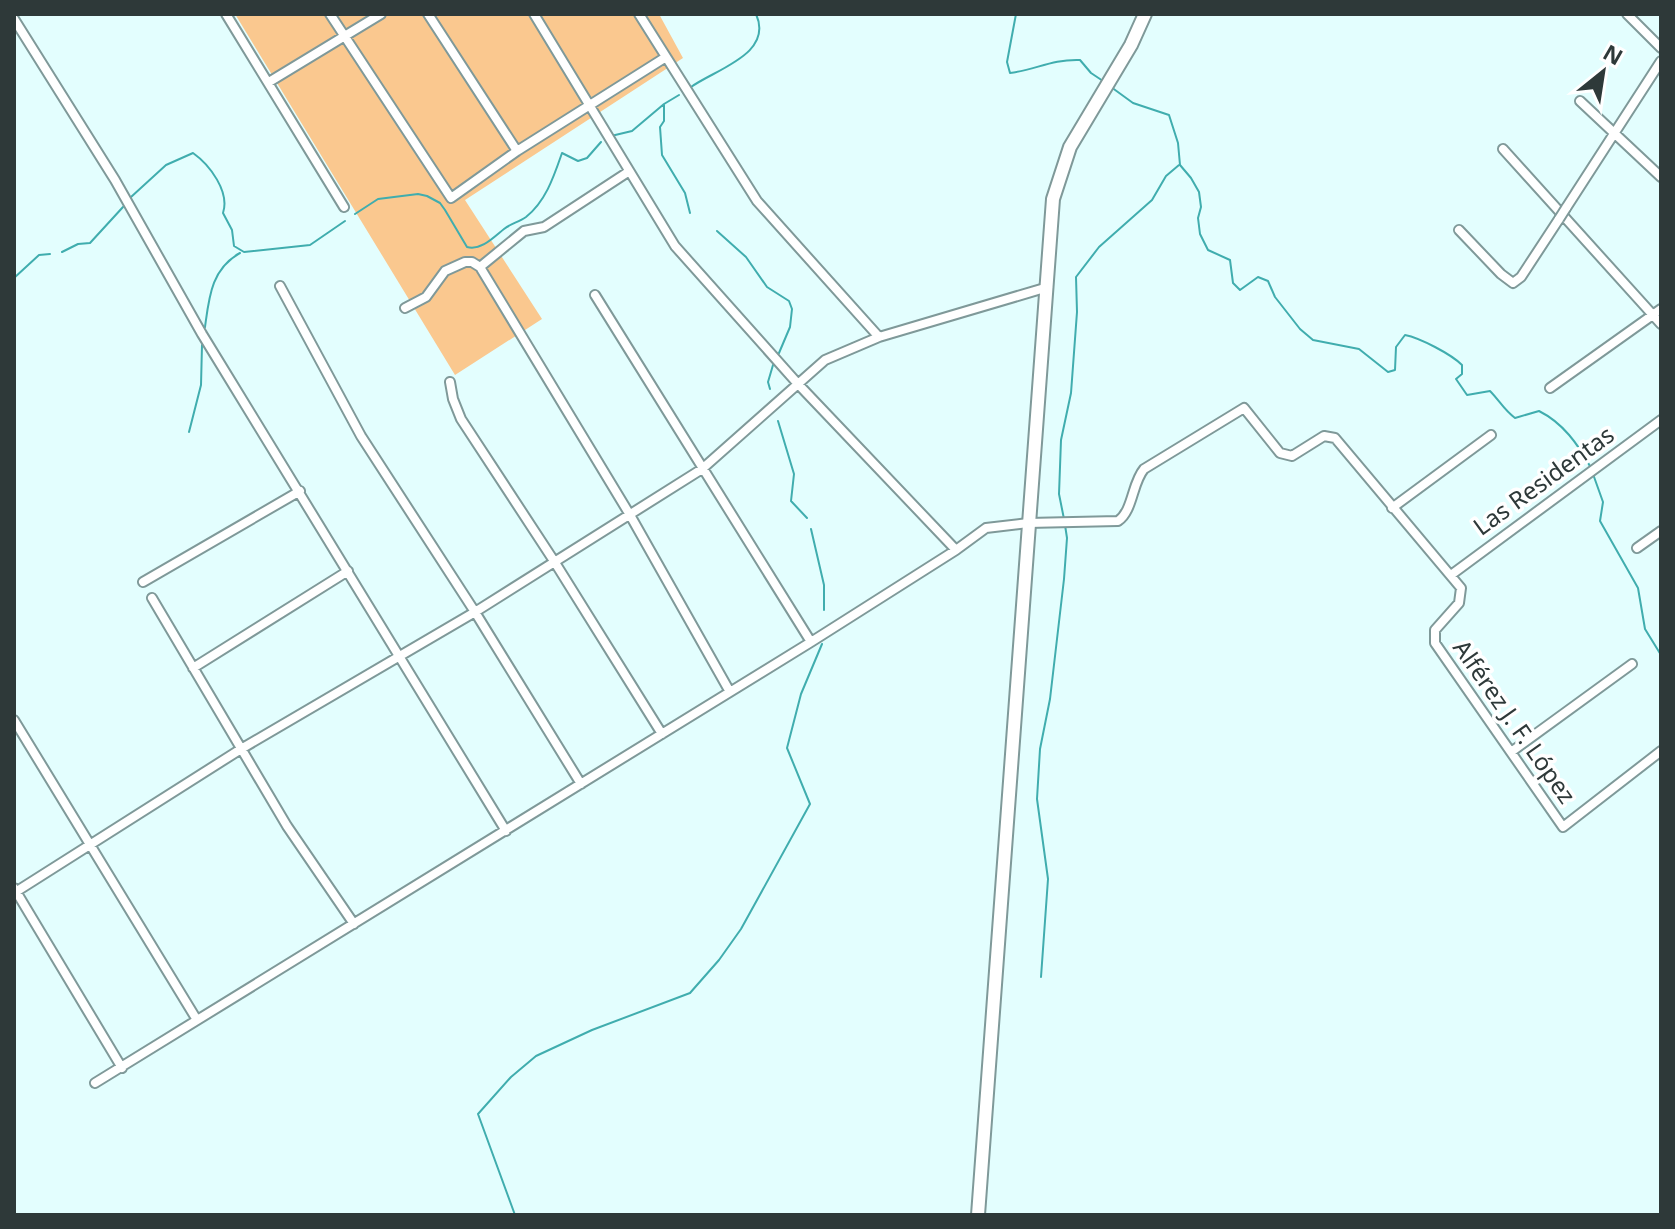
<svg xmlns="http://www.w3.org/2000/svg" width="1675" height="1229" font-family="'Noto Sans',sans-serif">
  <rect width="100%" height="100%" fill="#e3fefe"/>
  <path fill="#fac88f" d="M235 14H659L683 58 465 200 542 319 455 375Z"/>
  <g fill="none" stroke-linecap="round" stroke-linejoin="round">
    <path stroke="#40adae" stroke-width="2" d="M1016 14 1007 62 1010 73C1036 70 1051 59 1080 60L1091 73 1103 81
      M691 87C716 69 774 54 756 14
      M1111 87 1133 103 1169 115 1178 143 1180 165 1191 178 1199 192 1201 207 1198 218 1200 234 1208 250 1230 260 1233 283 1240 290 1258 277 1268 281 1275 297 1300 329 1313 340 1359 349 1388 372 1395 370 1396 347 1405 335C1420 338 1451 354 1462 365V374L1456 379 1467 395 1490 391C1499 400 1504 410 1515 418L1539 411C1563 423 1578 444 1591 468
      M664 104V121L660 127 662 155 685 193 690 213
      M611 136 632 131 664 104 679 95
      M131 197 166 165 193 153C210 165 230 192 223 213L232 230 234 246 244 252 310 245 345 221
      M355 214 378 199 418 194 427 196 440 203 445 210 467 247C481 251 494 237 504 229 510 224 519 222 526 217 546 201 554 176 562 153L578 161 587 158 601 142
      M717 231 746 257 767 287 789 301 792 309 790 327 779 353
      M62 252 78 244 90 243 123 207
      M14 278 39 255 50 254
      M205 327C209 298 211 269 240 253
      M770 389 768 382 773 365
      M778 421 794 474 791 501 807 518
      M189 432 201 385 202 345
      M1593 474 1603 502 1600 521 1638 588 1645 629 1661 655
      M1064 519 1059 494 1061 440 1071 393 1077 312 1076 277 1099 247 1152 200 1166 176 1179 165
      M811 529 824 585V610
      M1041 977 1048 879 1037 799 1040 749 1050 699 1064 579 1067 538 1065 525
      M515 1215 478 1114 511 1077 536 1056 592 1030 690 993 719 960 741 929 810 804 787 748 801 694 822 644"/>
    <g stroke="#7f9999" stroke-width="12">
      <path id="street" d="M226 14 344 207
        M330 14 451 198 517 151 666 57
        M428 14 517 151
        M534 14 675 246 798 384 956 550
        M639 14 757 201 879 337
        M1627 14 1661 48
        M14 19 115 180 202 334 506 831
        M269 82 381 14
        M1580 101 1661 177
        M1503 149 1661 324
        M1566 208 1661 61
        M1459 230 1501 274 1513 283 1521 277 1559 219
        M480 267 524 231 544 227 628 172
        M280 286 361 436 475 612 581 784
        M595 295 811 642
        M405 308 426 297 445 271 465 262H472L480 267 630 515 730 692
        M450 382 453 399 461 419 554 561 662 734
        M1550 388 1661 309
        M1392 508 1491 435
        M1637 548 1661 531
        M1451 575 1661 420
        M143 582 300 491
        M152 598 287 826 354 924
        M193 668 348 571
        M14 720 197 1020
        M1511 752 1632 664
        M14 888 122 1068
        M14 893 241 749 475 612 702 469 825 360 879 337 1048 287
        M95 1083 811 642 956 550 986 528 1028 523 1118 521C1133 511 1132 483 1144 469L1244 408 1280 453 1292 456 1324 436 1335 438 1461 588 1459 603 1435 630V643L1563 827 1661 751"/>
    </g>
    <g stroke="#7f9999" stroke-width="16">
      <path id="primary" d="M978 1215 1053 199 1070 147 1131 45 1145 14"/>
    </g>
    <use href="#street" stroke="#fff" stroke-width="8"/>
    <use href="#primary" stroke="#fff" stroke-width="12"/>
    <g stroke="#7f9999" stroke-width="12" stroke-linecap="butt">
      <path id="street-bridge" d="M1559 219 1566 208"/>
    </g>
    <use href="#street-bridge" stroke="#fff" stroke-width="8"/>
  </g>
  <g text-anchor="middle" stroke-width="7" stroke-linejoin="round" paint-order="stroke">
    <g font-size="24" fill="#2e3939" stroke="#fff">
      <text transform="translate(1544 481) rotate(-36)" y="8">Las Residentas</text>
      <text transform="translate(1514 722) rotate(55)" y="8">Alférez J. F. López</text>
    </g>
  </g>
  <rect width="1675" height="1229" fill="none" stroke="#2e3939" stroke-width="32"/>
  <g transform="translate(1603 72) rotate(30)" stroke="#ffffff" stroke-width="6" paint-order="stroke">
  <path d="M0-6L14 30L0 20L-14 30Z" fill="#2e3939"/>
  <text y="-12" font-size="22" font-weight="bold" text-anchor="middle" fill="#2e3939">N</text>
  </g>
</svg>
